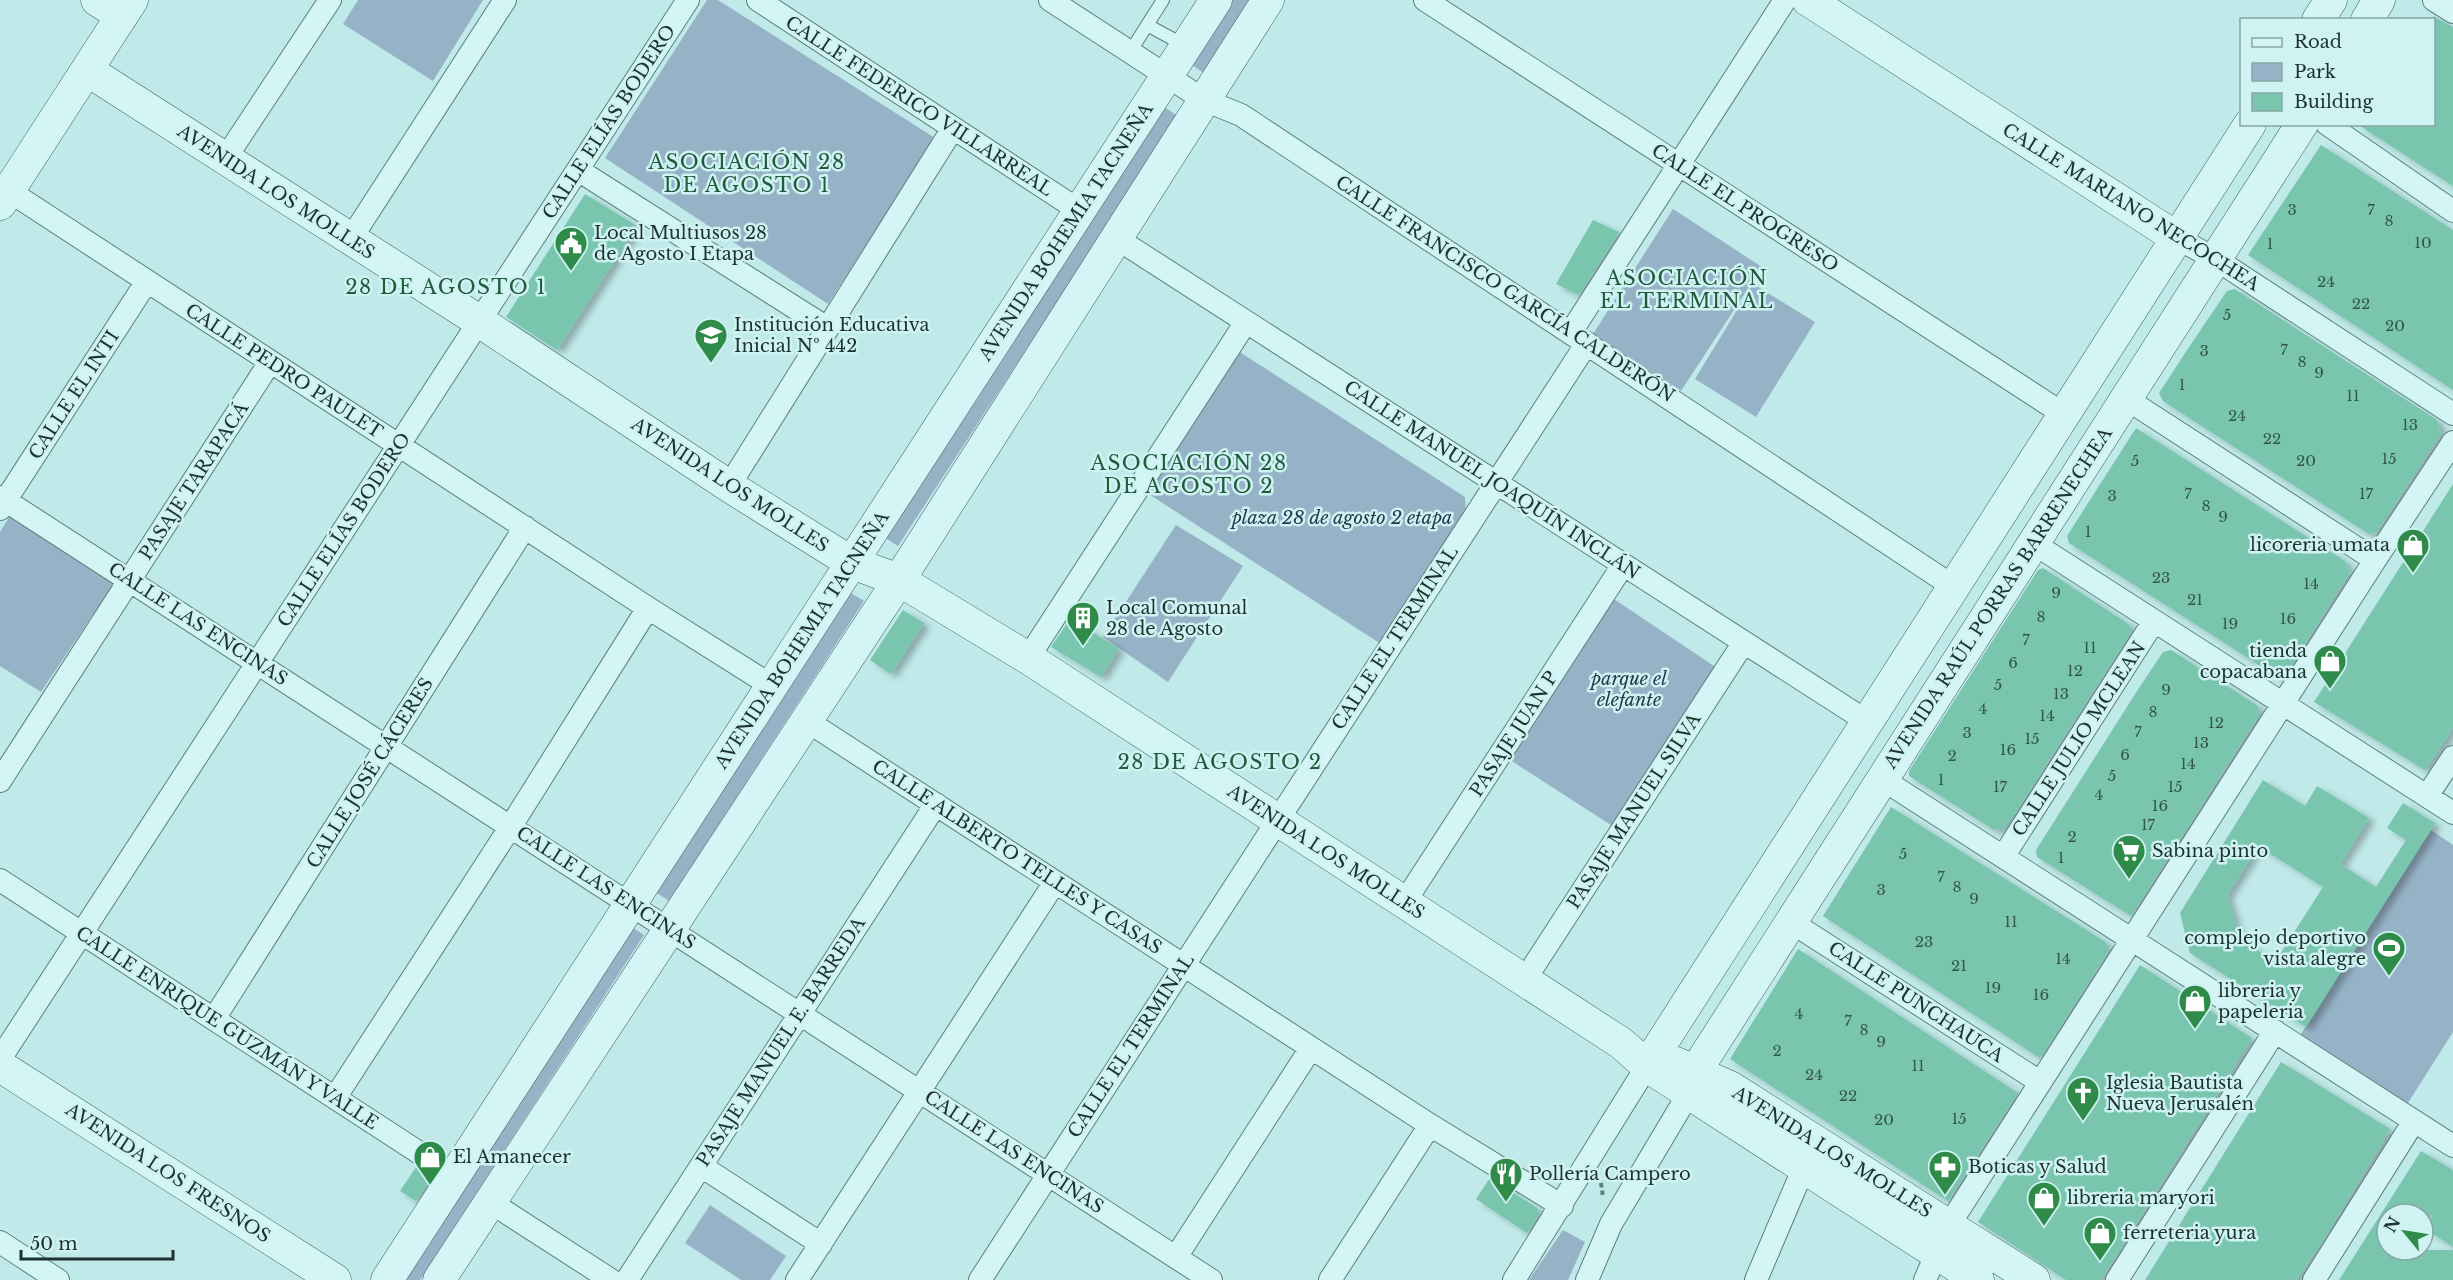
<svg xmlns="http://www.w3.org/2000/svg" width="2453" height="1280" font-family="'Libre Baskerville',serif">
  <defs>
    <filter id="shadow"><feDropShadow dx="6" dy="4" stdDeviation="3" flood-color="#0004"/></filter>
  </defs>
  <rect width="100%" height="100%" fill="#c0e9e9"/>
  <path fill="#96b2c6" d="M358 0H483L433 81 343 24Z
    M707 0H718L935 138 828 304 605 158Z
    M1228 0H1253L1204 73 1187 62Z
    M1161 105 1178 116 898 546 881 535Z
    M1673 209 1762 267 1681 391 1593 334Z
    M1753 284 1815 322 1756 417 1695 379Z
    M1235 349 1465 497 1466 512 1381 644 1144 491Z
    M10 516 114 583 41 692 0 666V532Z
    M1176 525 1243 566 1168 682 1103 637Z
    M846 590 864 601 669 901 652 890Z
    M1611 597 1720 670 1614 827 1507 758Z
    M2431 830 2453 845V1032L2406 1106 2299 1037Z
    M629 925 644 935 420 1280H398Z
    M710 1205 786 1256 770 1280H741L685 1243Z
    M1563 1230 1585 1242 1568 1280H1529Z"/>
  <path fill="#79c5ae" fill-rule="evenodd" filter="url(#shadow)" d="M2433 16 2453 27V186L2357 124H2433Z
    M2321 145 2453 230V390L2248 255Z
    M585 194 637 226 557 350 506 317Z
    M1593 220 1619 232 1579 295 1556 284Z
    M2235 289 2437 420 2441 433 2376 533 2369 534 2163 401 2159 393 2189 347 2227 291Z
    M2136 428 2345 561 2350 572 2284 677 2276 676 2069 543 2067 536Z
    M2453 484V728L2425 770 2314 702Z
    M2043 568 2130 625 2131 632 2014 815 2004 828 1994 830 1909 776V771L2038 570Z
    M903 610 924 623 891 674 870 660Z
    M1070 619 1119 648 1101 677 1051 647Z
    M2171 650 2258 706 2259 715 2131 916 2037 857 2036 850 2139 688 2163 652Z
    M2263 780 2305 806 2317 786 2369 818 2340 864 2376 887 2406 840 2387 828 2403 803 2435 823 2306 1027 2190 953 2180 913ZM2258 846 2323 887 2275 962 2240 939 2227 895Z
    M1891 807 2104 941 2110 949 2040 1058 1823 916Z
    M1798 949 2018 1093 1948 1201 1730 1059Z
    M2140 965 2252 1038 2101 1280H2066L1978 1222Z
    M2281 1062 2390 1129 2324 1239 2296 1280H2145Z
    M2421 1151 2453 1170V1247L2424 1228 2433 1214H2387V1250H2453V1280H2339Z
    M416 1167 432 1177 416 1201 400 1191Z
    M1490 1178 1537 1208 1539 1214 1527 1233 1476 1199Z"/>
  <g fill="none" stroke-linecap="round" stroke-linejoin="round">
    <g stroke="#5a817a" stroke-width="14">
      <path id="lane" d="M1147 25 1186 46
        M1130 52 1163 0"/>
    </g>
    <g stroke="#5a817a" stroke-width="24">
      <path id="street" d="M758 0 1080 211
        M1050 0 1204 100 1241 115 1954 587
        M1425 0 2065 415
        M2434 0 2453 12
        M2327 124 2453 211
        M225 159 330 0
        M578 170 827 328
        M9 191 648 608 772 686
        M1116 238 1868 722
        M2177 238 2217 260 2453 414
        M350 240 505 0
        M1571 332 1785 0
        M2125 398 2375 560
        M729 486 953 128
        M0 497 1211 1280
        M0 509 147 281
        M2033 543 2453 813
        M1028 658 1246 322
        M807 721 1430 1125 1562 1206
        M1882 779 2453 1146
        M0 781 270 362
        M2427 796 2453 757
        M2003 857 2154 621
        M0 880 455 1176
        M1404 903 1623 565
        M1791 922 2040 1082
        M1524 981 1744 642
        M214 1019 525 527
        M0 1059 688 0
        M335 1098 511 826 648 608
        M701 1166 821 1244
        M490 1202 611 1280
        M0 1242 58 1280
        M1176 1257 1311 1048
        M627 1280 936 804
        M797 1280 1055 882
        M980 1280 1587 343
        M1330 1280 1430 1125
        M1514 1280 1647 1066
        M1587 1280 1611 1224 1689 1093 1693 1080
        M1756 1280 1804 1167
        M1925 1280 1949 1225 2375 560 2453 442
        M2117 1280 2275 1031
        M2314 1280 2414 1121"/>
    </g>
    <g stroke="#3d635b" stroke-width="33">
      <path id="secondary" d="M97 0 122 16
        M1808 0 2177 238
        M2318 20 2331 0
        M2367 20 2379 0
        M87 70 479 321 729 486 852 563 899 580 1028 658 1621 1043 1647 1066 1978 1280
        M0 204 132 0
        M1676 1063 1730 1087 2034 1280
        M0 1066 335 1280
        M1647 1066 2250 124
        M1695 1072 2302 124
        M387 1280 1216 0
        M439 1280 899 580 1268 0"/>
    </g>
    <path stroke="#5a817a" stroke-width="4" stroke-dasharray="4.5 3" stroke-linecap="butt" d="M1601 1183 1603 1197"/>
    <use href="#lane" stroke="#d3f5f5" stroke-width="12"/>
    <use href="#street" stroke="#d3f5f5" stroke-width="22"/>
    <use href="#secondary" stroke="#d3f5f5" stroke-width="32"/>
  </g>
  <defs>
    <g id="civic-pin" transform="scale(1.725)"><path d="M0 17L-7.5 6A9.5 9.5 0 1 1 7.5 6Z" fill="#2f8b49" stroke="#cff2f2"/><path d="M-.6-6.5H3V-4.5H.6V-3L4-1V1h2V6H-6V1h2V-1L-.6-3ZM-1.2 2.5V6h2.4V2.5Z" fill="#fff"/></g>
    <g id="school-pin" transform="scale(1.725)"><path d="M0 17L-7.5 6A9.5 9.5 0 1 1 7.5 6Z" fill="#2f8b49" stroke="#cff2f2"/><path d="M0-5L7-2L0 1L-7-2ZM-4 1L0 2.5L4 1V4Q0 6-4 4Z" fill="#fff"/></g>
    <g id="shop-pin" transform="scale(1.725)"><path d="M0 17L-7.5 6A9.5 9.5 0 1 1 7.5 6Z" fill="#2f8b49" stroke="#cff2f2"/><path d="M-5-2.5h2.3a2.7 3.5 0 0 1 5.4 0H5L5.5 6h-11ZM-1.5-2.5h3a1.5 2.3 0 0 0-3 0Z" fill="#fff"/></g>
    <g id="building-pin" transform="scale(1.725)"><path d="M0 17L-7.5 6A9.5 9.5 0 1 1 7.5 6Z" fill="#2f8b49" stroke="#cff2f2"/><path d="M-4-6H4V6H1V3H-1V6H-4ZM-2.5-4.3h1.7v1.8h-1.7ZM.8-4.3h1.7v1.8H.8ZM-2.5-1h1.7V.8h-1.7ZM.8-1h1.7V.8H.8Z" fill="#fff"/></g>
    <g id="supermarket-pin" transform="scale(1.725)"><path d="M0 17L-7.5 6A9.5 9.5 0 1 1 7.5 6Z" fill="#2f8b49" stroke="#cff2f2"/><path d="M-6-5.5h2.5l.6 2H6L4.5 2H-2.5L-4.4-4H-6ZM-1.5 3.2a1.3 1.3 0 1 0 .1 0ZM3 3.2a1.3 1.3 0 1 0 .1 0Z" fill="#fff"/></g>
    <g id="stadium-pin" transform="scale(1.725)"><path d="M0 17L-7.5 6A9.5 9.5 0 1 1 7.5 6Z" fill="#2f8b49" stroke="#cff2f2"/><path d="M0-5a6.5 5 0 1 0 0 10a6.5 5 0 1 0 0-10ZM-3.5-1.8h7v3.6h-7Z" fill="#fff"/></g>
    <g id="church-pin" transform="scale(1.725)"><path d="M0 17L-7.5 6A9.5 9.5 0 1 1 7.5 6Z" fill="#2f8b49" stroke="#cff2f2"/><path d="M-1.2-6h2.4v3.5h3.3v2.4h-3.3V6h-2.4V-.1h-3.3v-2.4h3.3Z" fill="#fff"/></g>
    <g id="pharmacy-pin" transform="scale(1.725)"><path d="M0 17L-7.5 6A9.5 9.5 0 1 1 7.5 6Z" fill="#2f8b49" stroke="#cff2f2"/><path d="M-2-6h4v4h4v4h-4v4h-4v-4h-4v-4h4Z" fill="#fff"/></g>
    <g id="restaurant-pin" transform="scale(1.725)"><path d="M0 17L-7.5 6A9.5 9.5 0 1 1 7.5 6Z" fill="#2f8b49" stroke="#cff2f2"/><path d="M-5-6h1v4h1v-4h1v4h1v-4h1v5L-1.5 .5V6h-2V.5L-5-1ZM5-6V6H3V1.5H1.5Q1.5-4 5-6Z" fill="#fff"/></g>
  </defs>
  <g fill-rule="evenodd">
    <use href="#civic-pin" x="571" y="243"/>
    <use href="#school-pin" x="711" y="335"/>
    <use href="#shop-pin" x="2413" y="545"/>
    <use href="#building-pin" x="1083" y="618"/>
    <use href="#shop-pin" x="2330" y="661"/>
    <use href="#supermarket-pin" x="2129" y="851"/>
    <use href="#stadium-pin" x="2389" y="948"/>
    <use href="#shop-pin" x="2195" y="1001"/>
    <use href="#church-pin" x="2083" y="1093"/>
    <use href="#shop-pin" x="430" y="1157"/>
    <use href="#pharmacy-pin" x="1945" y="1167"/>
    <use href="#restaurant-pin" x="1506" y="1174"/>
    <use href="#shop-pin" x="2044" y="1198"/>
    <use href="#shop-pin" x="2100" y="1233"/>
  </g>
  <g text-anchor="middle" stroke-width="5" stroke-linejoin="round" paint-order="stroke">
    <g font-size="15" fill="#34574d">
      <text x="2292" y="215">3</text>
      <text x="2371" y="215">7</text>
      <text x="2389" y="226">8</text>
      <text x="2423" y="248">10</text>
      <text x="2270" y="249">1</text>
      <text x="2326" y="287">24</text>
      <text x="2361" y="309">22</text>
      <text x="2227" y="320">5</text>
      <text x="2395" y="331">20</text>
      <text x="2284" y="355">7</text>
      <text x="2204" y="356">3</text>
      <text x="2302" y="367">8</text>
      <text x="2319" y="378">9</text>
      <text x="2182" y="390">1</text>
      <text x="2353" y="401">11</text>
      <text x="2237" y="421">24</text>
      <text x="2410" y="430">13</text>
      <text x="2272" y="444">22</text>
      <text x="2389" y="464">15</text>
      <text x="2135" y="466">5</text>
      <text x="2306" y="466">20</text>
      <text x="2188" y="499">7</text>
      <text x="2366" y="499">17</text>
      <text x="2112" y="501">3</text>
      <text x="2206" y="511">8</text>
      <text x="2223" y="522">9</text>
      <text x="2088" y="537">1</text>
      <text x="2161" y="583">23</text>
      <text x="2311" y="589">14</text>
      <text x="2056" y="598">9</text>
      <text x="2195" y="605">21</text>
      <text x="2041" y="622">8</text>
      <text x="2288" y="624">16</text>
      <text x="2230" y="629">19</text>
      <text x="2026" y="645">7</text>
      <text x="2090" y="653">11</text>
      <text x="2013" y="668">6</text>
      <text x="2075" y="676">12</text>
      <text x="1998" y="690">5</text>
      <text x="2166" y="695">9</text>
      <text x="2061" y="699">13</text>
      <text x="1983" y="714">4</text>
      <text x="2153" y="717">8</text>
      <text x="2047" y="721">14</text>
      <text x="2216" y="728">12</text>
      <text x="2138" y="737">7</text>
      <text x="1967" y="738">3</text>
      <text x="2032" y="744">15</text>
      <text x="2201" y="748">13</text>
      <text x="2008" y="755">16</text>
      <text x="2125" y="760">6</text>
      <text x="1952" y="761">2</text>
      <text x="2188" y="769">14</text>
      <text x="2112" y="781">5</text>
      <text x="1941" y="785">1</text>
      <text x="2000" y="792">17</text>
      <text x="2175" y="792">15</text>
      <text x="2099" y="800">4</text>
      <text x="2160" y="811">16</text>
      <text x="2148" y="830">17</text>
      <text x="2072" y="842">2</text>
      <text x="1903" y="859">5</text>
      <text x="2061" y="863">1</text>
      <text x="1941" y="882">7</text>
      <text x="1957" y="892">8</text>
      <text x="1881" y="895">3</text>
      <text x="1974" y="904">9</text>
      <text x="2011" y="927">11</text>
      <text x="1924" y="947">23</text>
      <text x="2063" y="964">14</text>
      <text x="1959" y="971">21</text>
      <text x="1993" y="993">19</text>
      <text x="2041" y="1000">16</text>
      <text x="1799" y="1019">4</text>
      <text x="1848" y="1026">7</text>
      <text x="1864" y="1035">8</text>
      <text x="1881" y="1047">9</text>
      <text x="1777" y="1056">2</text>
      <text x="1918" y="1071">11</text>
      <text x="1814" y="1080">24</text>
      <text x="1848" y="1101">22</text>
      <text x="1959" y="1124">15</text>
      <text x="1884" y="1125">20</text>
    </g>
    <g font-size="18" fill="#1d322d" stroke="#cff2f2">
      <text transform="translate(919 106) rotate(33)" y="6">CALLE FEDERICO VILLARREAL</text>
      <text transform="translate(609 122) rotate(-57)" y="6">CALLE ELÍAS BODERO</text>
      <text transform="translate(276 192) rotate(33)" y="6">AVENIDA LOS MOLLES</text>
      <text transform="translate(2131 207) rotate(32)" y="6">CALLE MARIANO NECOCHEA</text>
      <text transform="translate(1745 208) rotate(33)" y="6">CALLE EL PROGRESO</text>
      <text transform="translate(1066 232) rotate(-57)" y="6">AVENIDA BOHEMIA TACNEÑA</text>
      <text transform="translate(1505 289) rotate(33)" y="6">CALLE FRANCISCO GARCÍA CALDERÓN</text>
      <text transform="translate(284 371) rotate(33)" y="6">CALLE PEDRO PAULET</text>
      <text transform="translate(74 395) rotate(-57)" y="6">CALLE EL INTI</text>
      <text transform="translate(1492 480) rotate(33)" y="6">CALLE MANUEL JOAQUÍN INCLÁN</text>
      <text transform="translate(194 481) rotate(-57)" y="6">PASAJE TARAPACÁ</text>
      <text transform="translate(730 485) rotate(33)" y="6">AVENIDA LOS MOLLES</text>
      <text transform="translate(344 530) rotate(-57)" y="6">CALLE ELÍAS BODERO</text>
      <text transform="translate(1998 598) rotate(-57)" y="6">AVENIDA RAÚL PORRAS BARRENECHEA</text>
      <text transform="translate(198 624) rotate(33)" y="6">CALLE LAS ENCINAS</text>
      <text transform="translate(1395 638) rotate(-57)" y="6">CALLE EL TERMINAL</text>
      <text transform="translate(802 640) rotate(-57)" y="6">AVENIDA BOHEMIA TACNEÑA</text>
      <text transform="translate(1514 734) rotate(-57)" y="6">PASAJE JUAN P</text>
      <text transform="translate(2079 739) rotate(-57)" y="6">CALLE JULIO MCLEAN</text>
      <text transform="translate(370 773) rotate(-58)" y="6">CALLE JOSÉ CÁCERES</text>
      <text transform="translate(1634 811) rotate(-57)" y="6">PASAJE MANUEL SILVA</text>
      <text transform="translate(1326 852) rotate(33)" y="6">AVENIDA LOS MOLLES</text>
      <text transform="translate(1017 857) rotate(33)" y="6">CALLE ALBERTO TELLES Y CASAS</text>
      <text transform="translate(606 888) rotate(33)" y="6">CALLE LAS ENCINAS</text>
      <text transform="translate(1916 1002) rotate(33)" y="6">CALLE PUNCHAUCA</text>
      <text transform="translate(227 1028) rotate(33)" y="6">CALLE ENRIQUE GUZMÁN Y VALLE</text>
      <text transform="translate(781 1042) rotate(-57)" y="6">PASAJE MANUEL E. BARREDA</text>
      <text transform="translate(1131 1046) rotate(-57)" y="6">CALLE EL TERMINAL</text>
      <text transform="translate(1014 1152) rotate(33)" y="6">CALLE LAS ENCINAS</text>
      <text transform="translate(1832 1152) rotate(32)" y="6">AVENIDA LOS MOLLES</text>
      <text transform="translate(168 1173) rotate(33)" y="6">AVENIDA LOS FRESNOS</text>
    </g>
    <g font-size="18" fill="#1d322d" stroke="#cff2f2" text-anchor="start">
      <text x="594" y="239">Local Multiusos 28<tspan x="594" dy="21">de Agosto I Etapa</tspan></text>
      <text x="734" y="331">Institución Educativa<tspan x="734" dy="21">Inicial Nº 442</tspan></text>
      <text x="2390" y="551" text-anchor="end">licoreria umata</text>
      <text x="1106" y="614">Local Comunal<tspan x="1106" dy="21">28 de Agosto</tspan></text>
      <text x="2307" y="657" text-anchor="end">tienda<tspan x="2307" dy="21">copacabana</tspan></text>
      <text x="2152" y="857">Sabina pinto</text>
      <text x="2366" y="944" text-anchor="end">complejo deportivo<tspan x="2366" dy="21">vista alegre</tspan></text>
      <text x="2218" y="997">libreria y<tspan x="2218" dy="21">papeleria</tspan></text>
      <text x="2106" y="1089">Iglesia Bautista<tspan x="2106" dy="21">Nueva Jerusalén</tspan></text>
      <text x="453" y="1163">El Amanecer</text>
      <text x="1968" y="1173">Boticas y Salud</text>
      <text x="1529" y="1180">Pollería Campero</text>
      <text x="2067" y="1204">libreria maryori</text>
      <text x="2123" y="1239">ferreteria yura</text>
    </g>
    <g font-size="18" font-style="italic" fill="#25374d" stroke="#cff2f2">
      <text x="1342" y="524">plaza 28 de agosto 2 etapa</text>
      <text x="1629" y="685">parque el<tspan x="1629" dy="21">elefante</tspan></text>
    </g>
    <g font-size="20" letter-spacing="1.5" fill="#205b3d" stroke="#cff2f2">
      <text x="747" y="169">ASOCIACIÓN 28<tspan x="747" dy="23">DE AGOSTO 1</tspan></text>
      <text x="1687" y="285">ASOCIACIÓN<tspan x="1687" dy="23">EL TERMINAL</tspan></text>
      <text x="446" y="294">28 DE AGOSTO 1</text>
      <text x="1189" y="470">ASOCIACIÓN 28<tspan x="1189" dy="23">DE AGOSTO 2</tspan></text>
      <text x="1220" y="769">28 DE AGOSTO 2</text>
    </g>
  </g>
  <rect x="2240" y="18" width="195" height="108" fill="#cff2f2" stroke="#88a5a3" stroke-width="1.5"/>
  <rect x="2252" y="38" width="30" height="9" fill="#d3f5f5" stroke="#88a5a3" stroke-width="1.5"/>
  <text x="2294" y="48" font-size="18" fill="#1d322d">Road</text>
  <rect x="2252" y="63" width="30" height="18" fill="#96b2c6" stroke="#88a5a3" stroke-width="1.5"/>
  <text x="2294" y="78" font-size="18" fill="#1d322d">Park</text>
  <rect x="2252" y="93" width="30" height="18" fill="#79c5ae" stroke="#88a5a3" stroke-width="1.5"/>
  <text x="2294" y="108" font-size="18" fill="#1d322d">Building</text>
  <g transform="translate(2405 1232) rotate(300)"><circle r="28" fill="#cff2f2" stroke="#88a5a3" stroke-width="1.5"/>
  <path d="M0-4.5L10 22L0 15L-10 22Z" fill="#2f8b49"/>
  <text y="-9" font-size="16" font-weight="bold" text-anchor="middle" fill="#1d322d">N</text>
  </g>
  <path d="M21 1250v9h152v-9" fill="none" stroke="#1d322d" stroke-width="3"/>
  <text x="30" y="1250" font-size="18" fill="#1d322d" stroke="#cff2f2" stroke-width="4.5" paint-order="stroke">50 m</text>
</svg>
